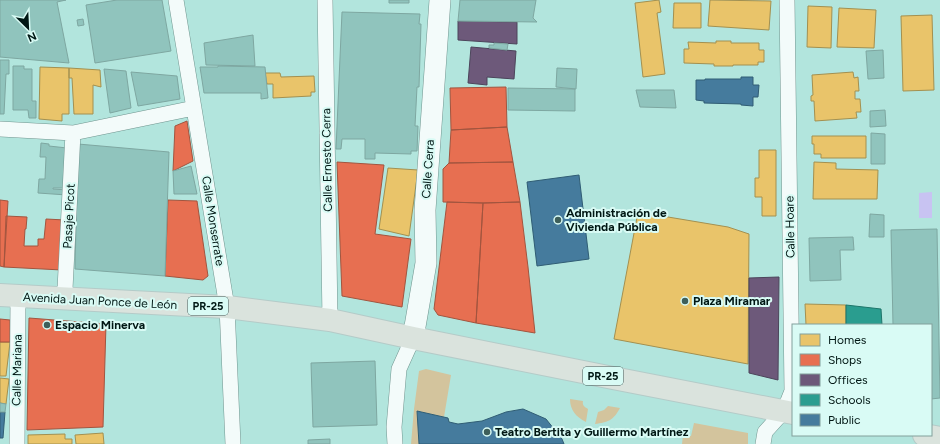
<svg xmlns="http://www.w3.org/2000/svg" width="940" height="444" font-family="Figtree,sans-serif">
  <rect width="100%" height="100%" fill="#b2e5dd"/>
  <path fill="#d3c49d" d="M426 369 451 375 444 417 417 411 419 444H411L414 409 419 371Z
    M570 399 583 401C582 406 585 407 588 409L586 422C576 417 570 410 570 399Z
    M608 406 620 408C613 421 608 422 595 424L598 412 604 410Z
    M694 423 748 433V444H682L683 435 691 436Z"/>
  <path fill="#c8c3f2" d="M932 192V218H919V193Z"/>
  <path fill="#e9c46a" stroke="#a39050" d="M659 0 661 12 657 13 665 74 643 77 635 3Z
    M710 0 771 1 769 30 708 26Z
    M674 3H701V28H673Z
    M808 6 832 7 831 48 807 47Z
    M839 8 876 10 874 48 837 47Z
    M932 15 934 90 903 91 901 16Z
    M716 41H731V43H759V50H764V62H758V65H733V66H714V64L684 63V49H689L688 42 716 43Z
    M40 67 69 68V114H62V121L39 119Z
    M69 68 100 70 101 87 93 85V114H74L72 78H69Z
    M853 72 854 78 858 77 859 91H855V99H860L861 112H856L857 118 815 121 814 101H811V96L813 95 812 75Z
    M265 73H280L281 77 314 76 315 92H311V96L273 98V84H267Z
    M812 136H866V158H821V154H814V144H812Z
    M759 150H776V216H762V197H755V178H759Z
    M814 162 836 163V169L878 170 877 199H813Z
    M388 168 418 170 409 236 379 229Z
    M638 212 728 227 749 234 748 364 614 339Z
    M805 304 846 305V325H806Z
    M0 342H10L6 376H0Z
    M0 378 9 379 6 404 0 403Z
    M103 433 104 444H76L75 435Z
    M65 434V439H72V444H28V435Z"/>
  <path fill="#e76f51" stroke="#a2553f" d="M506 87 507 127 451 130 450 88Z
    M187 121 193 161 173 171 175 126Z
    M507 127 513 162 449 163 451 130Z
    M337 162 384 165 375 234 411 239 402 307 342 296Z
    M513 162 520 202 483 203 443 202V169L449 163Z
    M0 200 8 201 4 267 0 266Z
    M168 200 197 201 208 276 203 280 165 276Z
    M447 202 483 203 476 323 438 315 434 309Z
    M520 202 528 267 535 333 476 323 483 203Z
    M6 216 27 217 26 229H25L24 246H38V239H44L46 219 65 220 62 270 4 267Z
    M29 318 106 324 103 427 27 430Z
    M0 319 10 320V342H0Z"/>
  <path fill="#6d597a" stroke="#4c455b" d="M458 21 517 22V44L458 40Z
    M471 47 516 51 514 79 487 77V85L468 83Z
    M779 277 778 380 749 373V278Z"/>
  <path fill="#2a9d8f" stroke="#1d756a" d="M846 305 881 309 882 325H846Z"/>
  <path fill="#457b9d" stroke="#305d74" d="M741 77H753V85H759L758 97H753V106L741 105V104L704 103V101L696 100V80H705V79H741Z
    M579 175 589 259 537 266 527 182Z
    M523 409 546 419 562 439 564 444H419L417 411 448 418 449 422 458 424 482 421 506 412Z
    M0 412H5L3 438H0Z"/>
  <path fill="#90c4bd" stroke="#7ea7a1" d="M0 0H66L57 2 69 63 0 57Z
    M117 0H162L171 51 95 63 86 5Z
    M389 0H409V3H389Z
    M460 0H536L533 18 537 22 458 21Z
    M342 12 420 14 419 24H421L419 87H417L415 126H418L417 151H411V154L375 153V159H365V139H342L341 149H336Z
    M83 19 84 25 78 26 77 20Z
    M253 35 255 66 206 65 204 43Z
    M494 43 508 44 507 50 489 48V45H494Z
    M883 50 884 78 868 79 866 51Z
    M0 60H9V74H6L4 114H0Z
    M13 66H24V69H32V101H36V118H29L28 110H13Z
    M218 66 265 67 268 98 261 99V93H204L200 67H218Z
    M557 68 577 69 576 89 556 87Z
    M104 69 126 71 131 108 110 113Z
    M131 72 177 76 180 99 138 106Z
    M508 88 575 89V111L508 110Z
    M636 90H674L676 108 640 107Z
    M885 110 886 126 870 127V111Z
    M871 133 885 134V164H871Z
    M41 143 49 144V146L67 148 65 188H53V189L68 190 67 195 38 193 39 179H45L46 157H40Z
    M78 144 169 152 165 276 75 269Z
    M191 166 197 194H174L173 171Z
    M870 214 884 215V237H869Z
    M937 229 940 398 931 399V325H893L891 230Z
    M853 237 854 250H840L841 280 810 281 809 238Z
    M375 361 377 425 313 427 311 363Z
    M0 403 6 404 5 412H0Z
    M330 439V444H308V440Z"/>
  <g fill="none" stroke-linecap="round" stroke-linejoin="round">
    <g stroke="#70958f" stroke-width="16">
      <path id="street" d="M176 0 227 307 233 444
        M325 0 330 320
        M0 129 73 133 194 108
        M66 298 65 289 73 133
        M17 444 18 296
        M395 444 394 427 399 369 413 338
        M763 444 765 432 784 411 792 391 787 0"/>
    </g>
    <g stroke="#70958f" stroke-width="22">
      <path id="secondary" d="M413 338 426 263 425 210 440 0"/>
    </g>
    <g stroke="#b4cbc8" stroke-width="24">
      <path id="primary" d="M0 295 227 307 330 320 413 338 613 378 793 413
        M924 435 940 438"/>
    </g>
    <use href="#street" stroke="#f3fbfa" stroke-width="15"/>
    <use href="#secondary" stroke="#f3fbfa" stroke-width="21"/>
    <use href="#primary" stroke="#dae3dd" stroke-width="22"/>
  </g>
  <g fill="#3e5f5a" stroke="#d9fbf5" stroke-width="1.5">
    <circle cx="558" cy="220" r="4"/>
    <circle cx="685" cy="301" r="4"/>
    <circle cx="47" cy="325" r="4"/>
    <circle cx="487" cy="432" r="4"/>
  </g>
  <g text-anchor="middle" stroke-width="4" stroke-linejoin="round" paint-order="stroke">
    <g fill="#d9fbf5" stroke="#415b58" stroke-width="1">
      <rect x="188" y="297" width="40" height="18" rx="3"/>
      <rect x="583" y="367" width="40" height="18" rx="3"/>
    </g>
    <g font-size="11" font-weight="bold" fill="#001714">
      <text x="208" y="310">PR-25</text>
      <text x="603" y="380">PR-25</text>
    </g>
    <g font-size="12" fill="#001714" stroke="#d9fbf5">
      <text transform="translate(327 160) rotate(-91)" y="4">Calle Ernesto Cerra</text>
      <text transform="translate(428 169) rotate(-86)" y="4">Calle Cerra</text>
      <text transform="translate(69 216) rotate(-87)" y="4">Pasaje Picot</text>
      <text transform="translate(213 221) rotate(81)" y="4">Calle Monserrate</text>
      <text transform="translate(790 227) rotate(-91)" y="4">Calle Hoare</text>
      <text transform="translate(100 301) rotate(3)" y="4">Avenida Juan Ponce de León</text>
      <text transform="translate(17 370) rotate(-89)" y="4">Calle Mariana</text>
    </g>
    <g font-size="12" font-weight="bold" fill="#001714" stroke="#d9fbf5" text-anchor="start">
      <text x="566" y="217">Administración de<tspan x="566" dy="14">Vivienda Pública</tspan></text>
      <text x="693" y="305">Plaza Miramar</text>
      <text x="55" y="329">Espacio Minerva</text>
      <text x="495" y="436">Teatro Bertita y Guillermo Martínez</text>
    </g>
  </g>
  <rect x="792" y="324" width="140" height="112" fill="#d9fbf5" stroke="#82a09b"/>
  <rect x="800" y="334" width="20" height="12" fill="#e9c46a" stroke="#82a09b"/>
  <text x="828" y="344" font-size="12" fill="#001714">Homes</text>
  <rect x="800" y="354" width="20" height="12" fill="#e76f51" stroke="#82a09b"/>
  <text x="828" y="364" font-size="12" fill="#001714">Shops</text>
  <rect x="800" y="374" width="20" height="12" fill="#6d597a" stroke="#82a09b"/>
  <text x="828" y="384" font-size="12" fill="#001714">Offices</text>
  <rect x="800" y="394" width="20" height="12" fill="#2a9d8f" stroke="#82a09b"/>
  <text x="828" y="404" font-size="12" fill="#001714">Schools</text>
  <rect x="800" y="414" width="20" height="12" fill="#457b9d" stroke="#82a09b"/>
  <text x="828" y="424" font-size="12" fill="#001714">Public</text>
  <g transform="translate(28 28) rotate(156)" stroke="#d9fbf5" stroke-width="3" paint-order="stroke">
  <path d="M0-3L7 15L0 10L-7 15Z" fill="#001714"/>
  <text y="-6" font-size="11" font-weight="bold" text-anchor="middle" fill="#001714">N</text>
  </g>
</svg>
